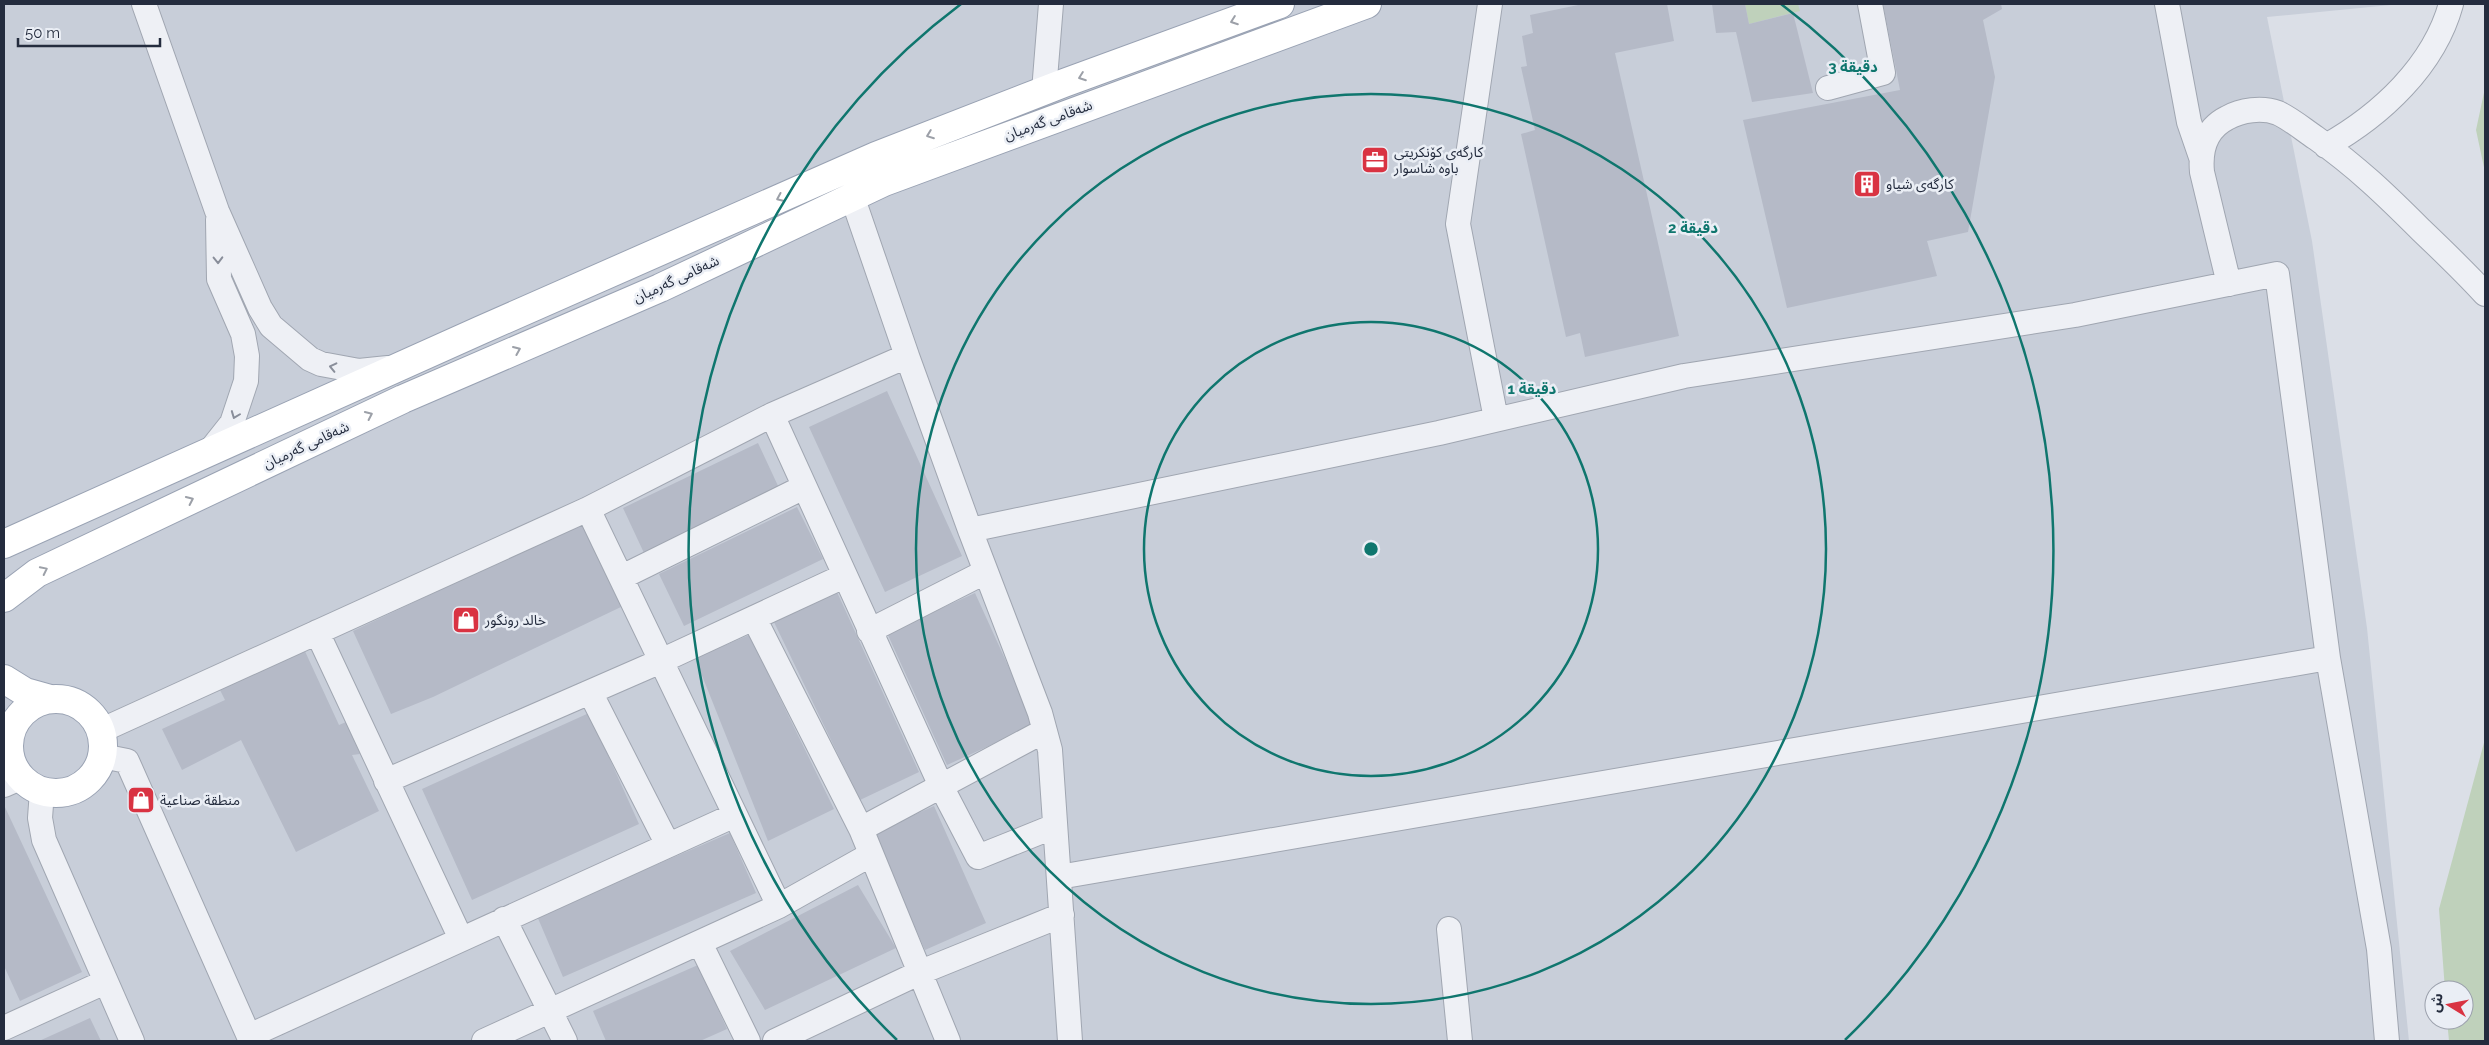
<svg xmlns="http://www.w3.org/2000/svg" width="2489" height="1045" font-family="Raleway,'Noto Sans Arabic',sans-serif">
  <rect width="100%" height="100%" fill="#dbdfe7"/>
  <path fill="#c8ced9" d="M4 4H2401L2267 17 2312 241 2367 628 2409 1041H4Z"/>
  <path fill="#bfd1bb" d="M1745 4H1798L1800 11 1749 24Z
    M2485 88V172L2476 130Z
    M2485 739V1041H2449L2447 1020H2464V990H2445L2439 909Z"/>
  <path fill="#b5bac7" d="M1583 4H1667L1674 41 1615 53 1679 336 1585 357 1580 333 1566 337 1521 134 1535 130 1521 67 1527 66 1522 36 1533 33 1530 15Z
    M1712 4H1745L1749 24 1793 13 1813 93 1752 102 1736 32 1716 33Z
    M1883 4H2001L2002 9 1983 20 1995 77 1968 232 1927 241 1937 276 1787 308 1743 120 1900 90Z
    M887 391 962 556 885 592 809 427Z
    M758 443 779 488 644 553 623 508Z
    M797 507 823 559 684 626 659 574Z
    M582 523 623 606 433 697 391 714 353 631Z
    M837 592 919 772 860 800 773 620Z
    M975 593 1035 725 947 765 887 633Z
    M749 635 834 809 768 841 695 658Z
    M303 647 339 725 346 722 360 754 352 755 379 811 296 852 241 740 182 770 162 729 225 700 219 688Z
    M589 713 639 824 472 900 422 789Z
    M4 805 82 972 20 1001 4 966Z
    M934 806 986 923 925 950 873 833Z
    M730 833 756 893 563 977 537 916Z
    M858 885 896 948 765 1010 730 951Z
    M698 965 727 1029 700 1041H606L593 1011Z
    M90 1018 101 1041H39Z"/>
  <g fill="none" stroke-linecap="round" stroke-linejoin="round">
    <g stroke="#a0a6b1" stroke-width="26">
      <path id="minor" d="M144 4 217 211 260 308 271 326 310 359 321 364 359 371 388 368
        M1490 4 1458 224 1496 419
        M2167 4 2189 122 2201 157
        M1828 88 1883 73 1870 4
        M1044 91 1051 4
        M2326 146C2381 115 2434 66 2451 4
        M852 196 907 356
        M2229 284 2202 172C2200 151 2205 129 2227 118 2241 110 2262 107 2278 113 2291 119 2304 130 2316 138 2357 167 2386 195 2421 230 2443 251 2465 272 2485 294
        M772 415 941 786 978 857 1055 826
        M209 452 232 423 246 381 247 356 243 334 219 279 218 220
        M588 509 779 906
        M970 530 1439 433 1684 376 2075 315 2277 274 2328 658 2379 949 2387 1041
        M622 577 804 487
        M754 618 861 829
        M869 631 985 572
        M317 632 461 939
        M590 692 668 845
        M100 731 588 509 772 415 907 356 970 530 1040 713 1050 750 1070 1041
        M102 756 127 761 251 1041
        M386 781 661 661 844 576
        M4 785 20 778
        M42 791 40 818 44 840 132 1041
        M1059 877 2328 658
        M504 919 565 1041
        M1449 929 1460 1041
        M700 943 748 1041
        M4 1028 105 982
        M249 1036 735 815
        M484 1041 779 906 870 855
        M775 1041 921 972 1062 915
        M948 1041 861 829 1044 731"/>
    </g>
    <g stroke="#99a2b3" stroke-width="30">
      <path id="major" d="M4 544 481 330 876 156 1064 83 1280 4
        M4 598 37 573 403 399 660 288 884 182 1367 4
        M4 679 25 692 50 699
        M9 746a47 47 0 1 1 94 0a47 47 0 1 1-94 0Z"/>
    </g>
    <use href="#minor" stroke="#eef0f5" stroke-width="24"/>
    <use href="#major" stroke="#fff" stroke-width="28"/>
  </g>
  <defs><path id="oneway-chevron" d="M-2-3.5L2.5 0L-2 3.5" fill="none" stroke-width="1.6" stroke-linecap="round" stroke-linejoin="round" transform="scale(1.25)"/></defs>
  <g stroke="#9ca0a8">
    <use href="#oneway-chevron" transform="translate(1234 21) rotate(160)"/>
    <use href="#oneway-chevron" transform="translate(1082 77) rotate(160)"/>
    <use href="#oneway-chevron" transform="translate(930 135) rotate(159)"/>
    <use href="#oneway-chevron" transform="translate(780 198) rotate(156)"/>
    <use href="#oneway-chevron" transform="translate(517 350) rotate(-23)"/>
    <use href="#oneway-chevron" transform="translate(369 415) rotate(-25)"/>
    <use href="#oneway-chevron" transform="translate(190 500) rotate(-25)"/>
    <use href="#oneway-chevron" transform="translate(44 570) rotate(-26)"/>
  </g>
  <g stroke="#898e9a">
    <use href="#oneway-chevron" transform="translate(218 260) rotate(89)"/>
    <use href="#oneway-chevron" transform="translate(333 367) rotate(-167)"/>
    <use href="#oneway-chevron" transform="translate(235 415) rotate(111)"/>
  </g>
  <g fill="none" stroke="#0f766e" stroke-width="2.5">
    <circle cx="1371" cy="549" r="227"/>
    <circle cx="1371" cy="549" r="455"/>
    <path d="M897 1040A682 682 0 0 1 961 4M1781 4A682 682 0 0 1 1845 1040"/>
  </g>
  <defs>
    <g id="office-square" transform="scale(1.4375)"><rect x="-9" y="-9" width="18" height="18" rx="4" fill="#d93342" stroke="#eaeef5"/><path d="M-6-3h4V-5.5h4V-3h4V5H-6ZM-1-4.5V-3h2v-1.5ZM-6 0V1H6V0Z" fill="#fff"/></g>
    <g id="building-square" transform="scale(1.4375)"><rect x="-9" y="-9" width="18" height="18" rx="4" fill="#d93342" stroke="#eaeef5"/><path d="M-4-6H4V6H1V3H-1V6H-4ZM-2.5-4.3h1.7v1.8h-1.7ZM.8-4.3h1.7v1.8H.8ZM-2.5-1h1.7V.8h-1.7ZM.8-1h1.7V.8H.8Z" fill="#fff"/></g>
    <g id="shop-square" transform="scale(1.4375)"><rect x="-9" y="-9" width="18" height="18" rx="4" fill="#d93342" stroke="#eaeef5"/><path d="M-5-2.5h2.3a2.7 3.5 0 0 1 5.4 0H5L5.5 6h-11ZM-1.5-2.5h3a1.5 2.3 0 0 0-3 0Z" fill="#fff"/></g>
  </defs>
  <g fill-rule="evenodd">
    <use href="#office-square" x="1375" y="160"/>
    <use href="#building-square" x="1867" y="184"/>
    <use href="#shop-square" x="466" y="620"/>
    <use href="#shop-square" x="141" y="800"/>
  </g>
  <g text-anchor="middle" stroke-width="5" stroke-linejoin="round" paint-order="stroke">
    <g font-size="14" fill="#242c3e" stroke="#eaeef5">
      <text transform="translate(1048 120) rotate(-20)" y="5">شەقامی گەرمیان</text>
      <text transform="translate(676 279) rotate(-25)" y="5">شەقامی گەرمیان</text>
      <text transform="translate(306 445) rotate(-25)" y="5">شەقامی گەرمیان</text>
    </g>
    <g font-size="14" fill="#242c3e" stroke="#eaeef5" text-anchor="start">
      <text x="1394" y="157">کارگەی کۆنکریتی<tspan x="1394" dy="16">باوە شاسوار</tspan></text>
      <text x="1886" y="189">کارگەی شیاو</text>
      <text x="485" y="625">خالد رونگور</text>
      <text x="160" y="805">منطقة صناعية</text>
    </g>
  </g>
  <circle cx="1371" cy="549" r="8" fill="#0f766e" stroke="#eaeef5" stroke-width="2.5"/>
  <g font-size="15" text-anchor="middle" font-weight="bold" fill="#0f766e" stroke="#eaeef5" stroke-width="5" stroke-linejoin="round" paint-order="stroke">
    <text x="1853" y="72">3 دقيقة</text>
    <text x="1693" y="233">2 دقيقة</text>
    <text x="1532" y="394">1 دقيقة</text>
  </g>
  <rect width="2489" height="1045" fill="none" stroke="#242c3e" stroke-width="10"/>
  <g transform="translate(2449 1005) rotate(280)"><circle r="24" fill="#eaeef5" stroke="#9ba0ac"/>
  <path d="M0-4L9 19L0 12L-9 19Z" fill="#d93342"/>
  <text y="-8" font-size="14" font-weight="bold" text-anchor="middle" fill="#242c3e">ش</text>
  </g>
  <path d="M18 38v8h142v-8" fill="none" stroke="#242c3e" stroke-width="2.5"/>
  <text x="25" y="38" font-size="15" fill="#242c3e" stroke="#eaeef5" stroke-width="4" paint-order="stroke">50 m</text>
</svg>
